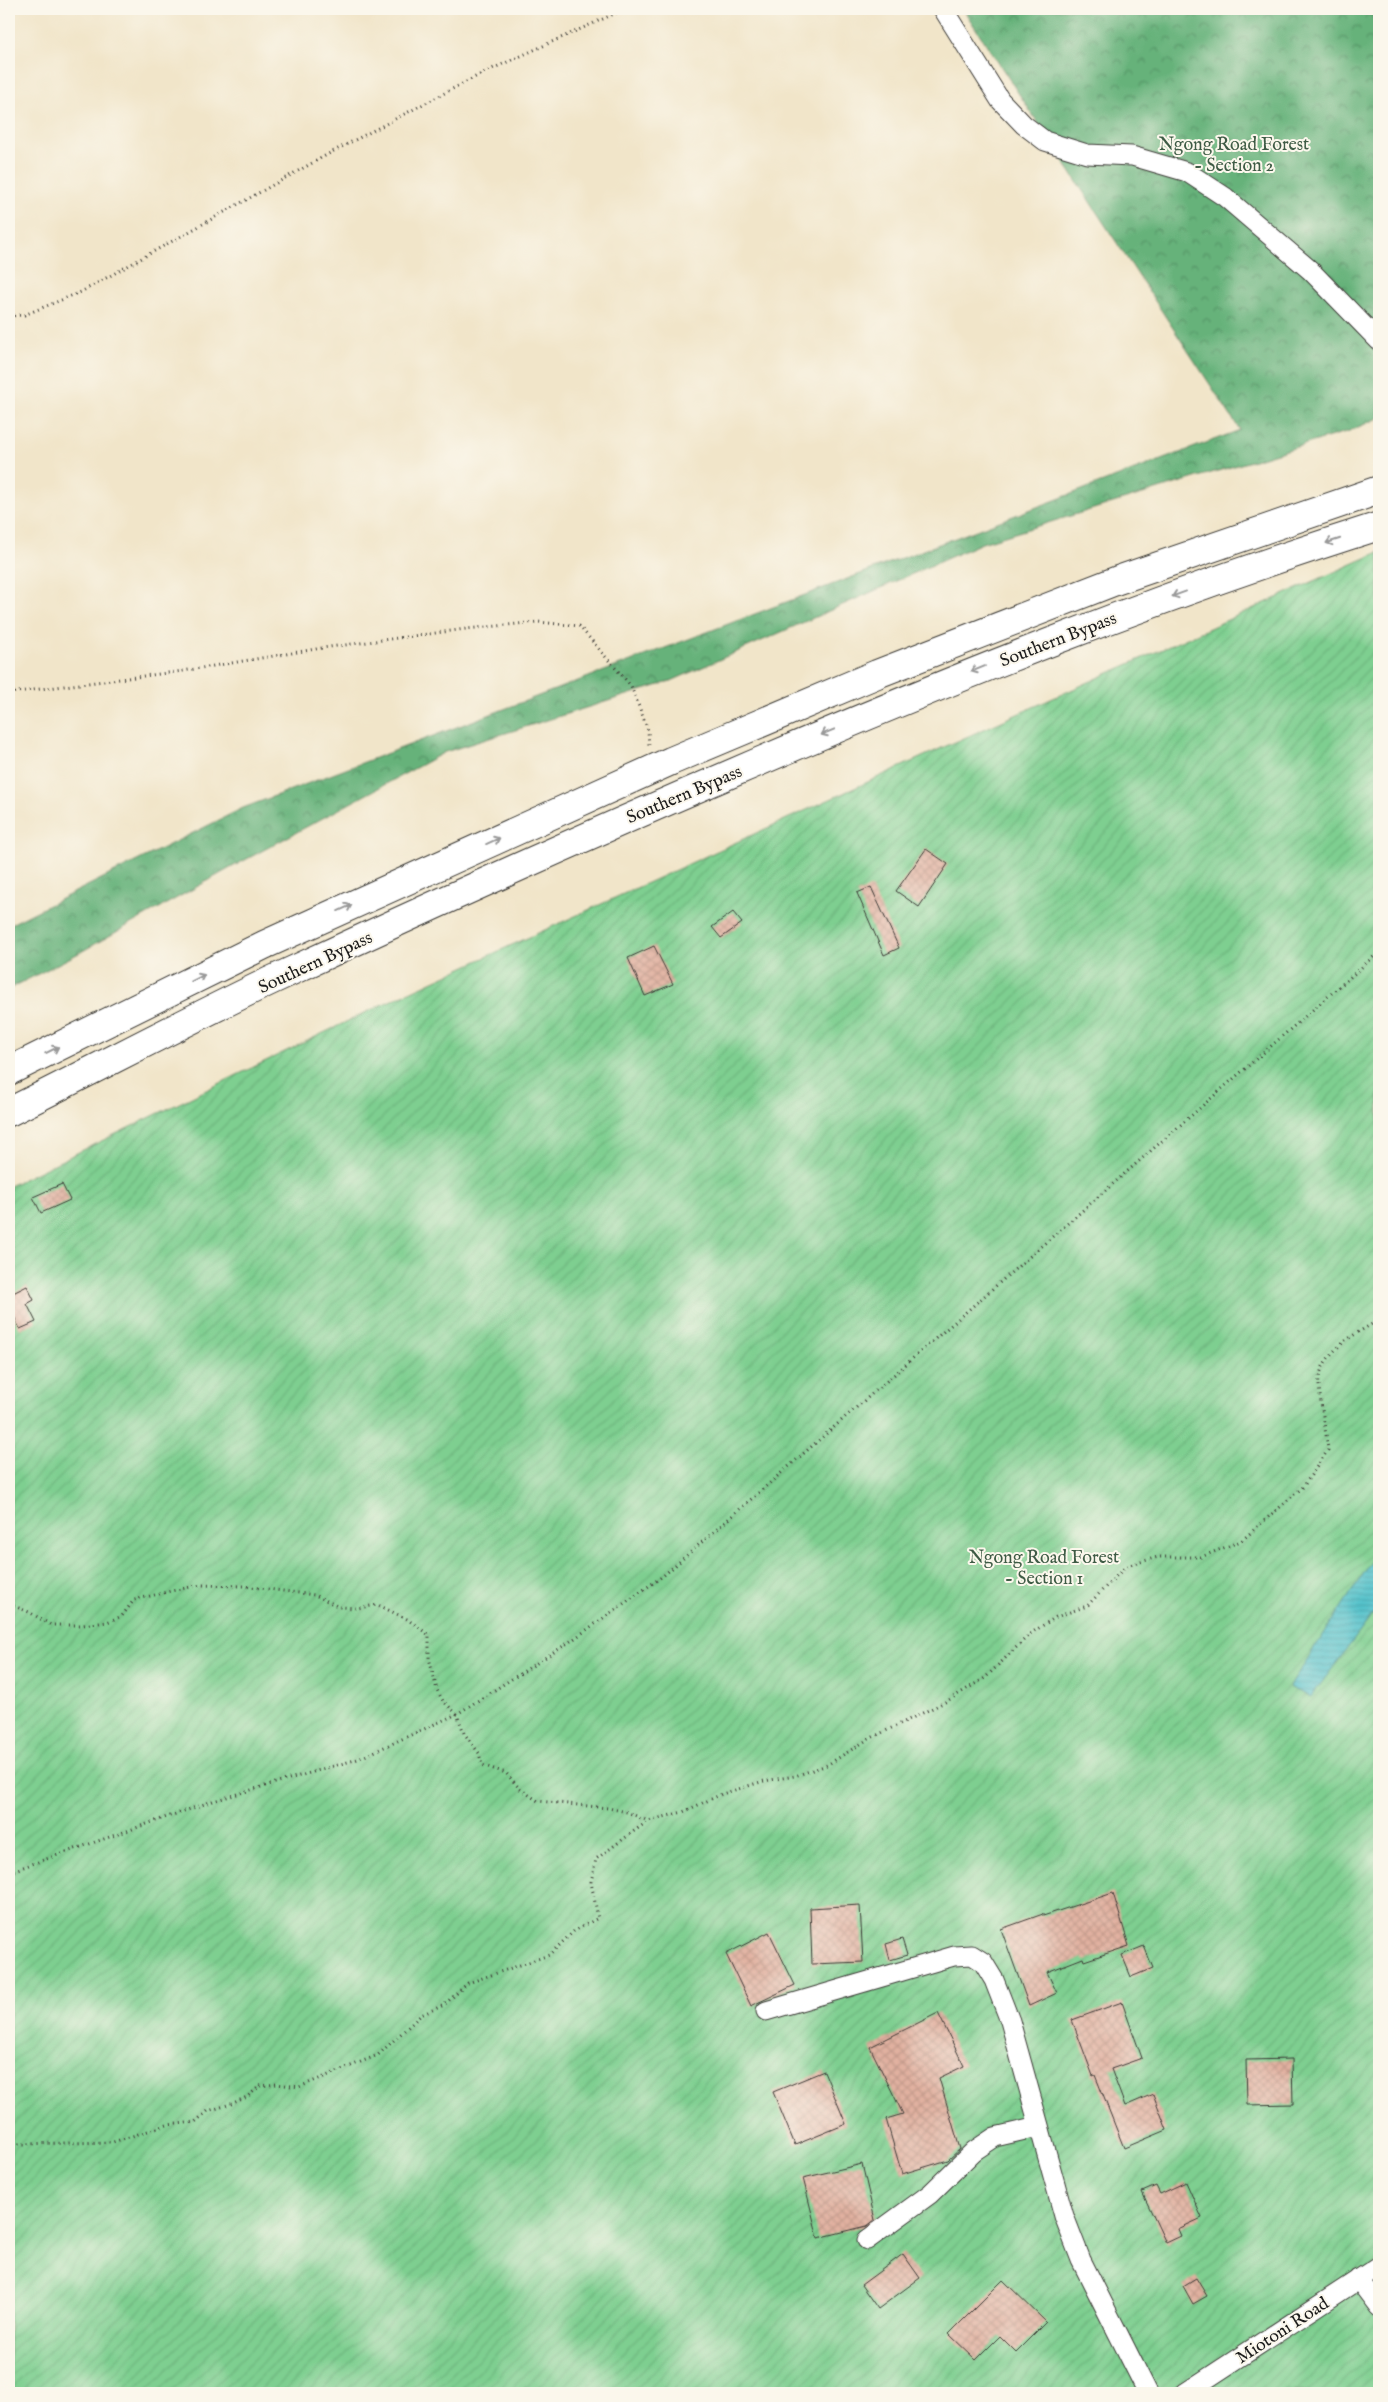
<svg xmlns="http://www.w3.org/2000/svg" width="1388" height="2402" font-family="'IM FELL English',serif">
  <defs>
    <pattern id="forest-crowns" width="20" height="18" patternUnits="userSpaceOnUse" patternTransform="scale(1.25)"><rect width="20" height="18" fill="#66b27a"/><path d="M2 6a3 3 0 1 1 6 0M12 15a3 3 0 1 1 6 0" fill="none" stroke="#539063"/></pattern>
    <pattern id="garden-furrows" width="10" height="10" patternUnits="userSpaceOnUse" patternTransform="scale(1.25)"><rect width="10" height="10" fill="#7ecf90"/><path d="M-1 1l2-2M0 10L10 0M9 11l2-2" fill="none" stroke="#6cb17c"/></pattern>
    <pattern id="water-rules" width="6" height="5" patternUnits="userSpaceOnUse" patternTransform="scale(1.25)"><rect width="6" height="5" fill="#55c2cb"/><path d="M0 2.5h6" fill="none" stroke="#49a6ae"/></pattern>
    <pattern id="building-cross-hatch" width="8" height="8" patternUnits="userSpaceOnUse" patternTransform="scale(1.25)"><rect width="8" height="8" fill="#e1b1a0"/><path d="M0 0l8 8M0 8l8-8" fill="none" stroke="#c09889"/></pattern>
  </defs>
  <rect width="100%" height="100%" fill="#fbf7ec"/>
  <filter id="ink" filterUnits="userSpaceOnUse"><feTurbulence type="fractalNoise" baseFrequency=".02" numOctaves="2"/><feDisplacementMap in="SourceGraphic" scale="10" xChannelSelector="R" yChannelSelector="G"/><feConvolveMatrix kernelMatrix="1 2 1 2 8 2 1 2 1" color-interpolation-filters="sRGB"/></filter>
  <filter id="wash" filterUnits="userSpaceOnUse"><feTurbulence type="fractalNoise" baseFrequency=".0096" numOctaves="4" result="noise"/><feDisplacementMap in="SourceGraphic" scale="20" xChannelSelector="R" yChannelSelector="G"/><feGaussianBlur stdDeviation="1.12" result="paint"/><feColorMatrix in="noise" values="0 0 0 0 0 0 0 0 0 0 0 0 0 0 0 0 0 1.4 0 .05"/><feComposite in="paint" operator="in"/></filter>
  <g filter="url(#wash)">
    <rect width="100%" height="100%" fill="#f1e5c9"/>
    <path fill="url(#forest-crowns)" stroke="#41674b" d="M963 9H1379V418L1349 431 982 543 669 682 445 752 234 866 79 953 9 989V925L243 808 1240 430Z"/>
    <path fill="url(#garden-furrows)" stroke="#4d7656" d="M1379 552V2393H9V1186L379 1006 944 747Z"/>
    <path fill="url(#water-rules)" stroke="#386f74" d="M1379 1550V1606L1311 1697 1289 1687Z"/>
    <g id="blocks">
      <path fill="url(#building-cross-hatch)" d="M926 849 948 864 919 907 896 891Z
        M871 887 899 948 884 955 857 893Z
        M733 912 742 923 721 938 712 927Z
        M654 946 673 984 645 996 628 958Z
        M62 1184 70 1200 41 1213 33 1197Z
        M27 1286 34 1300 27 1304 36 1322 20 1329 9 1307V1295Z
        M1113 1893 1129 1946 1084 1961 1083 1958 1047 1972 1057 1993 1029 2006 1001 1929 1043 1914V1916Z
        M860 1905 863 1962 812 1964 810 1908Z
        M769 1932 795 1985 751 2006 726 1954Z
        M902 1939 907 1955 890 1960 886 1944Z
        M1144 1946 1153 1968 1131 1977 1122 1955Z
        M1122 2002 1142 2058 1111 2069 1125 2106 1153 2094 1167 2130 1124 2148 1095 2075 1093 2076 1072 2020Z
        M938 2013 964 2066 939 2078 960 2149 948 2160 902 2174 886 2119 903 2114 870 2047Z
        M1292 2059 1293 2104 1247 2105 1246 2060Z
        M824 2071 846 2124 795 2145 773 2092Z
        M862 2164 875 2220 867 2226 818 2238 803 2178Z
        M1186 2182 1202 2218 1178 2229 1181 2236 1166 2243 1142 2192 1156 2186 1160 2194Z
        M903 2254 920 2278 878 2309 861 2285Z
        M1196 2278 1207 2296 1193 2304 1183 2286Z
        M1003 2280 1046 2322 1016 2352 1000 2336 976 2360 949 2334Z"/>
    </g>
  </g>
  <g filter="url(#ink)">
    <use href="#blocks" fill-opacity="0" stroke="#3c3a36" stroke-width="1"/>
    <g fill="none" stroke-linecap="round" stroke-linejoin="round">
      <g stroke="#3c3a36" stroke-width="21">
        <path id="minor" d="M943 9 1000 100 1024 125 1045 141 1087 154 1132 156 1187 172 1225 197 1310 270 1379 341
          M766 2011 954 1956 972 1955 983 1962 994 1980 1010 2021 1064 2216 1081 2260 1148 2393
          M867 2240 930 2194 974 2151 995 2137 1038 2127
          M1358 2279 1379 2307
          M1185 2393 1379 2266"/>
      </g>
      <g stroke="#3c3a36" stroke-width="30">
        <path id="trunk" d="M9 1071 264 945 671 761 877 674 1118 580 1379 490
          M9 1112C96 1069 182 1023 270 981 424 909 579 839 735 772 946 681 1160 595 1379 526"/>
      </g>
      <path stroke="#3c3a36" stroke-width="3" stroke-dasharray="1 4" stroke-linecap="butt" d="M9 316 24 315 81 292 332 152 483 73 625 9
        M9 693 183 671 322 648 466 629 538 622 579 626 631 686 648 730 649 747
        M9 1604 29 1612 51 1625H82L107 1622 122 1616 134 1600 171 1591 201 1585 244 1586 315 1595 339 1607 357 1608 378 1605 407 1619 429 1635V1658L437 1690 443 1701 457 1714 464 1733 479 1753 482 1765 506 1773 520 1789 538 1801 608 1808 627 1812 648 1821
        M9 1872 213 1801 358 1759 457 1714 568 1643 663 1576 1379 952
        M9 2147 19 2144 113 2142 167 2125 195 2122 208 2111 231 2104 247 2097 260 2086 277 2084 299 2087 378 2055 421 2015 444 2005 468 1983 549 1955 574 1931 598 1918 591 1882 596 1859 648 1821 683 1812 722 1794 764 1781 795 1776 827 1765 867 1740 947 1701 985 1678 1031 1633 1056 1617 1087 1606 1126 1566 1158 1557H1201L1241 1541 1303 1487 1328 1450C1327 1437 1317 1386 1319 1377 1327 1348 1355 1334 1379 1320"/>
      <use href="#minor" stroke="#fff" stroke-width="19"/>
      <use href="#trunk" stroke="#fff" stroke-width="28"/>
    </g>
    <defs><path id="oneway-shaft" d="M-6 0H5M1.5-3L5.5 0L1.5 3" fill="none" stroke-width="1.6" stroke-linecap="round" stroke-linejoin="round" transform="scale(1.25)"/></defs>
    <g stroke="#999">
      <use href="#oneway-shaft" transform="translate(1333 541) rotate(162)"/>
      <use href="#oneway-shaft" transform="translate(1179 594) rotate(160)"/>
      <use href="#oneway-shaft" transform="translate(978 669) rotate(158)"/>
      <use href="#oneway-shaft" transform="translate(828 732) rotate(157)"/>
      <use href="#oneway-shaft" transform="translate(493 841) rotate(-24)"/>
      <use href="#oneway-shaft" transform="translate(345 908) rotate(-24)"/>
      <use href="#oneway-shaft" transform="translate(198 978) rotate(-26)"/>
      <use href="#oneway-shaft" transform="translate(52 1050) rotate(-26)"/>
    </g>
  </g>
  <g text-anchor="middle" stroke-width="4" stroke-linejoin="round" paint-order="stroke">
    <g font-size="18" fill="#3e5b45" stroke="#fbf7ec">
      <text x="1234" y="150">Ngong Road Forest<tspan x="1234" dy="21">- Section 2</tspan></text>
      <text x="1044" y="1563">Ngong Road Forest<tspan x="1044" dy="21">- Section 1</tspan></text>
    </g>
    <g font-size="18" fill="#1c1c1c" stroke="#fbf7ec">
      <text transform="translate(1058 639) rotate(-21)" y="6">Southern Bypass</text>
      <text transform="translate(684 794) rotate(-23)" y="6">Southern Bypass</text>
      <text transform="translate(315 962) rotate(-25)" y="6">Southern Bypass</text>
      <text transform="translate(1282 2330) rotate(-33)" y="6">Miotoni Road</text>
    </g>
  </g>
  <rect width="1388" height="2402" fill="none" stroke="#fbf7ec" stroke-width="30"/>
</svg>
